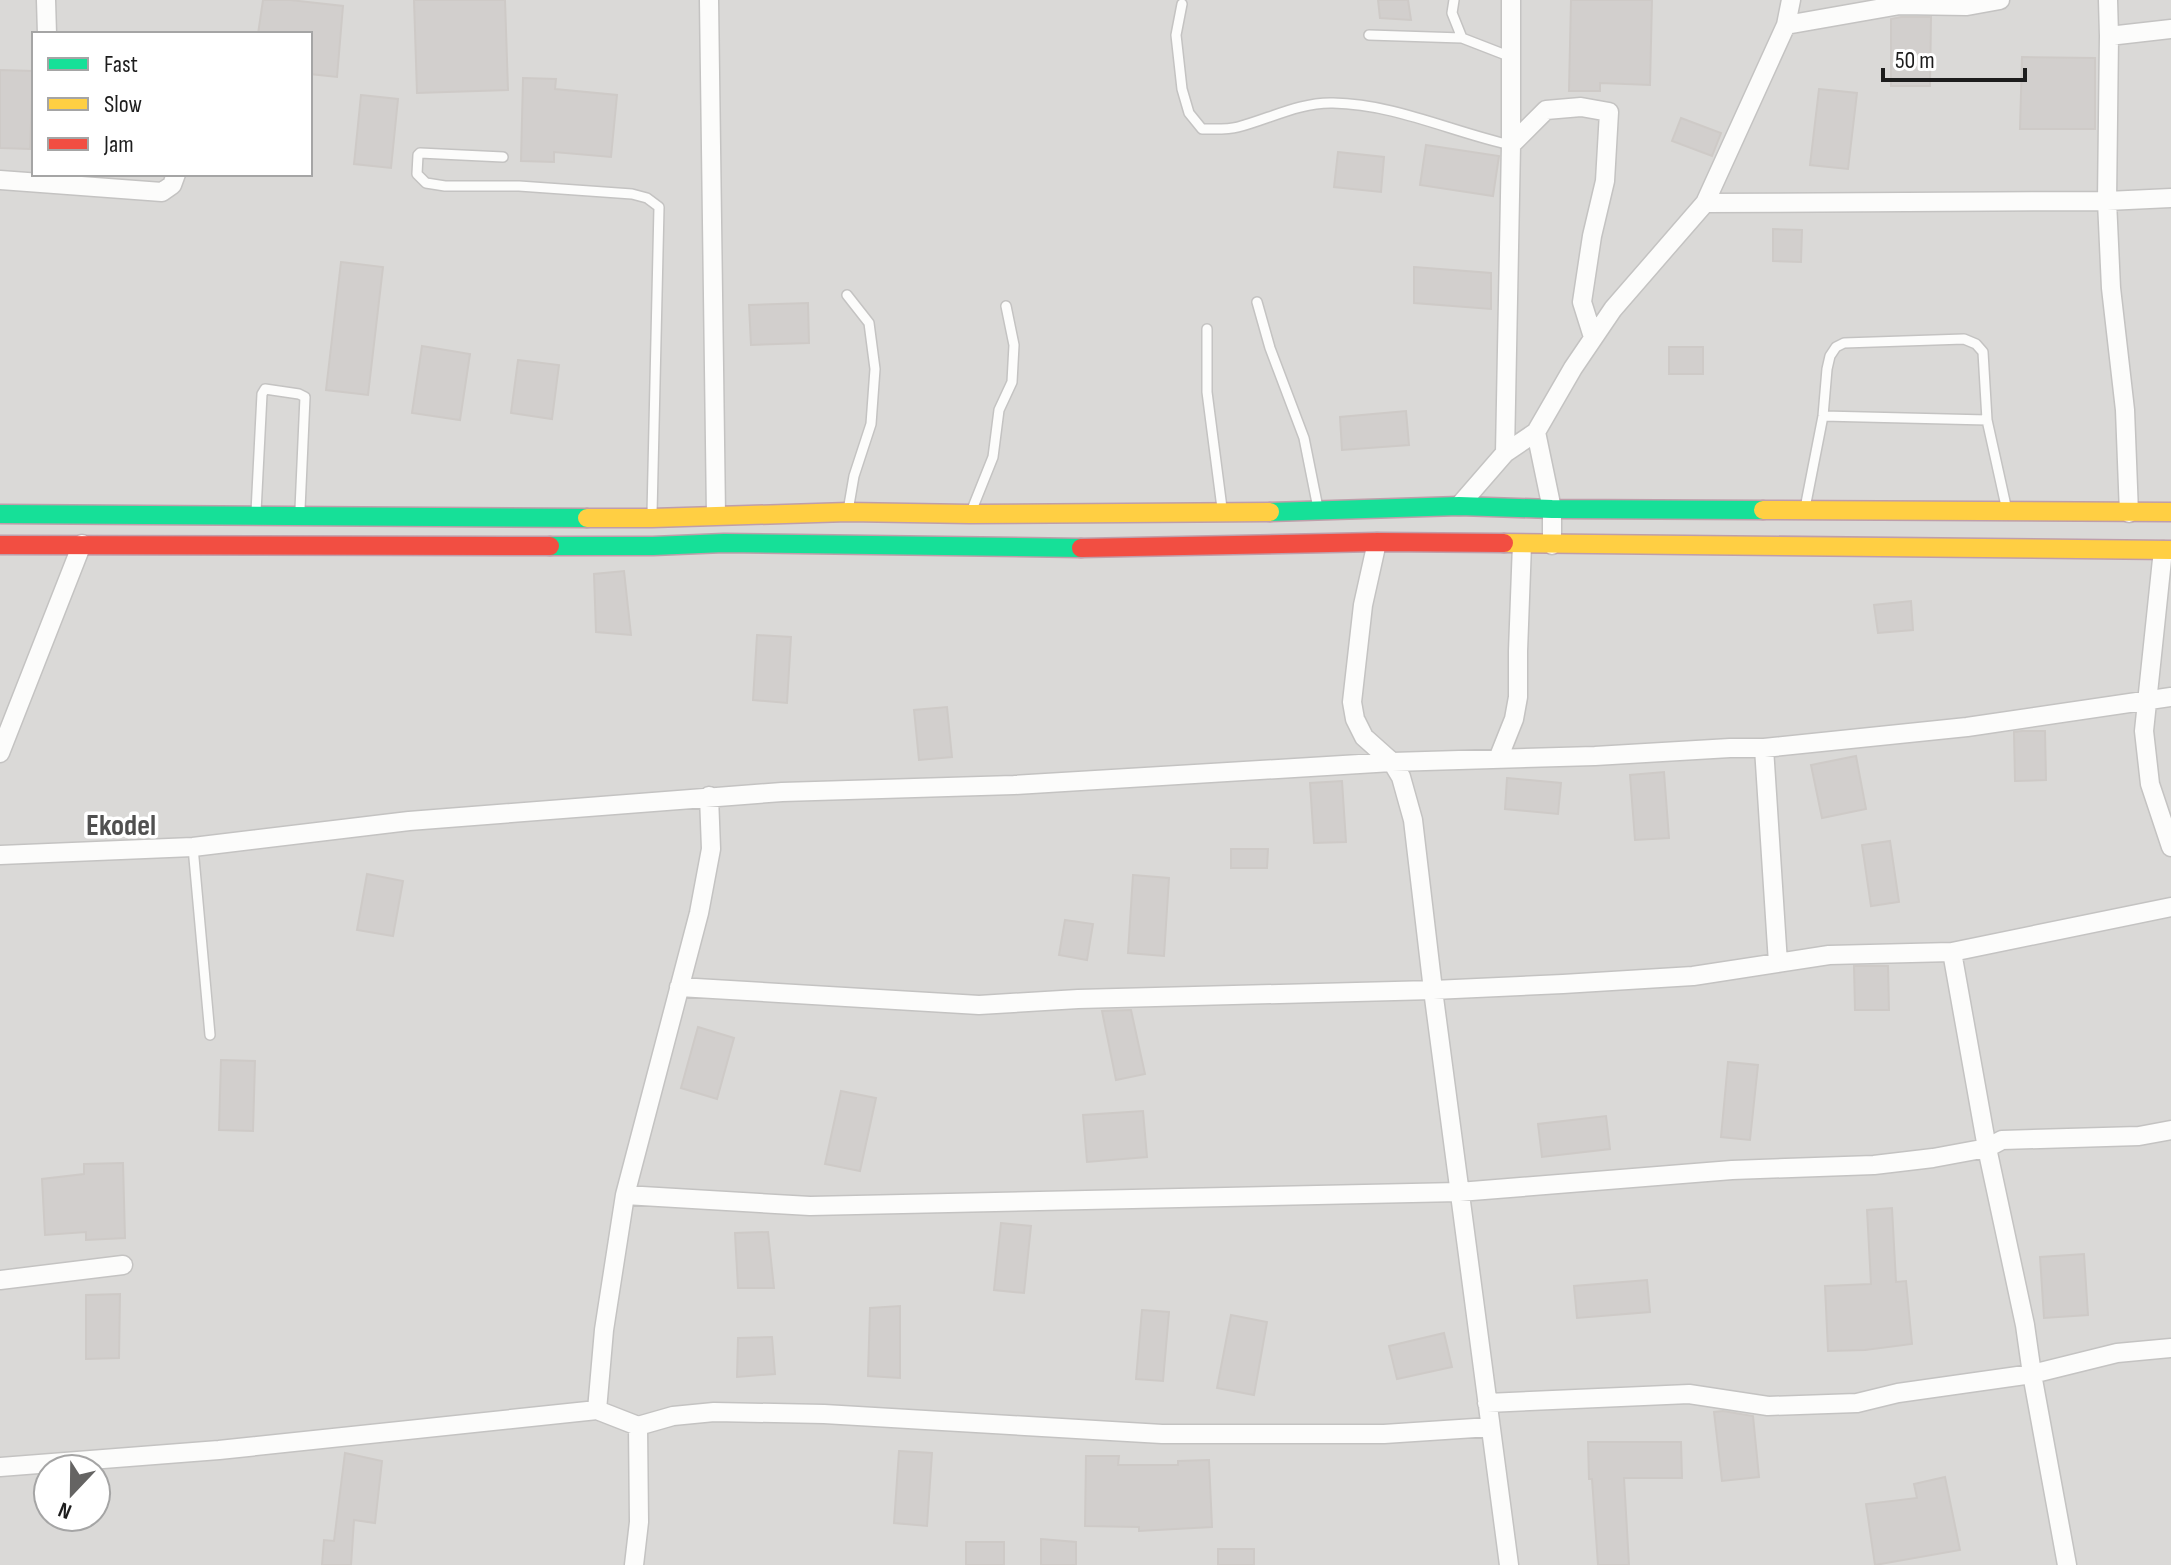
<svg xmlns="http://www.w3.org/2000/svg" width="2171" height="1565" font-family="'Sofia Sans Condensed',sans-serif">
  <rect width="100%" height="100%" fill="#ebe9e6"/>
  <path fill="#dad9d7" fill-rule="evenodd" d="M0 0H2171V1565H0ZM34 34H310V174H34ZM48 1469H96V1517H48Z"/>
  <path fill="#d2cfcd" stroke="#cecac7" stroke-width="2" d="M263 0H290L343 6 337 77 310 74V34H258Z
    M414 0H505L508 90 417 93Z
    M1378 0H1408L1411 20 1380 18Z
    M1571 0H1652L1650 85 1600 83V91H1569Z
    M1901 17H1931L1930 86H1891V19Z
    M2022 57 2095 58V129H2020Z
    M0 70 33 71 30 149 0 148Z
    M523 78 556 79 555 89 617 95 611 157 554 152V162L521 161Z
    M1819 89 1857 93 1848 169 1810 165Z
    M361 95 398 99 391 168 354 164Z
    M1681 118 1721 133 1712 156 1672 141Z
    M1426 145 1499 156 1493 196 1420 185Z
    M1338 152 1384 157 1381 192 1334 187Z
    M1773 229 1802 230 1801 262 1773 261Z
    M341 262 383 267 368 395 326 390Z
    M1414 267 1491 273V309L1414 303Z
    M808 303 809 343 751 345 749 305Z
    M422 346 470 354 460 420 412 413Z
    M1669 347H1703V374H1669Z
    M518 360 559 365 552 419 511 413Z
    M1406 411 1409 445 1342 450 1340 417Z
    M624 571 631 635 596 632 594 574Z
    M1911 601 1913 630 1878 633 1874 605Z
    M757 635 791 637 787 703 753 700Z
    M947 707 952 757 919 760 914 710Z
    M2022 731H2045L2046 780 2015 781 2014 732Z
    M1856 756 1866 809 1822 818 1811 765Z
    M1664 772 1669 838 1635 840 1630 775Z
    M1507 778 1561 783 1558 814 1505 809Z
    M1342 781 1346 842 1314 843 1310 783Z
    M1890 841 1899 902 1871 906 1862 845Z
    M1231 849H1268L1267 868H1231Z
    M367 874 403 881 393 936 357 930Z
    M1133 875 1169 878 1164 956 1128 953Z
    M1065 920 1093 924 1087 960 1059 955Z
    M1854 966H1888L1889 1010H1855Z
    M1131 1010 1145 1074 1116 1080 1102 1011Z
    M698 1027 734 1038 717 1099 681 1088Z
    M221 1060 255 1061 253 1131 219 1130Z
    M1728 1062 1758 1065 1750 1140 1721 1137Z
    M841 1091 876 1098 860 1171 825 1164Z
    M1143 1111 1147 1157 1087 1162 1083 1115Z
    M1606 1116 1610 1149 1542 1157 1538 1124Z
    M123 1163 125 1238 86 1240V1232L45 1235 42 1179 84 1174V1164Z
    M1892 1208 1896 1282 1906 1281 1912 1344 1865 1350 1828 1351 1825 1286 1871 1284 1867 1210Z
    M1001 1223 1031 1226 1024 1293 994 1290Z
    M768 1232 774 1288H738L735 1233Z
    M2084 1254 2088 1315 2044 1318 2040 1257Z
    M1647 1280 1650 1312 1577 1318 1574 1286Z
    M120 1294 119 1358 86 1359V1295Z
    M900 1306V1378L868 1376 870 1308Z
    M1142 1310 1169 1312 1163 1381 1136 1379Z
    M1231 1315 1267 1322 1254 1395 1217 1388Z
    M1444 1333 1452 1367 1397 1379 1389 1346Z
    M772 1337 775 1374 737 1377 738 1338Z
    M1723 1411 1753 1416 1759 1477 1722 1481 1714 1412Z
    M1588 1442H1681L1682 1478H1624L1629 1565H1598L1592 1479H1589Z
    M899 1451 932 1453 927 1526 894 1523Z
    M345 1453 382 1461 375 1523 354 1520 351 1565H322L324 1540 334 1541Z
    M1086 1456H1119L1118 1465H1178V1461L1209 1460 1212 1527 1139 1531V1527L1085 1526Z
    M1945 1477 1960 1550 1875 1565 1866 1504 1917 1498 1914 1484Z
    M1041 1539 1076 1542V1565H1041Z
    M966 1542H1004V1565H966Z
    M1218 1549H1254V1565H1218Z"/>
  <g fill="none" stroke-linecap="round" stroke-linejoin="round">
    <g stroke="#c4c3c2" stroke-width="12">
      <path id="lane" d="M1454 0 1452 13 1462 38 1511 57
        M1182 4 1176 35 1182 89 1189 113 1202 129C1213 129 1227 130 1238 127 1269 119 1300 102 1333 103 1395 104 1452 132 1511 145
        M1369 35 1462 38
        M503 157 420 153 418 155 417 174 426 183 445 186H519L632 194 647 198 659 207 652 514
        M847 295 869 323 875 369 871 424 854 476 849 505
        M1257 302 1270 348 1304 438 1318 508
        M1207 329V392L1222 508
        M1823 416 1987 420
        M1806 503 1823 416 1827 369 1830 356 1836 347 1844 343 1964 339 1976 344 1983 352 1987 420 2006 506
        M973 507 993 457 999 410 1012 382 1014 345 1006 306
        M256 512 262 394 265 389 299 394 305 397 300 509
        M193 847 210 1035"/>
    </g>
    <g stroke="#c4c3c2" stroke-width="21">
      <path id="street" d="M46 0 47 34
        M709 0 716 515
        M2108 0 2109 36 2107 201 2111 288 2125 410 2129 513
        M1786 25 1900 5 1967 6 2000 0
        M2109 36 2171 29
        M1511 145 1546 110 1581 107 1609 112 1605 181 1592 236 1582 302 1593 337
        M0 180 162 192 172 185 176 174
        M1705 203 2107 201 2171 198
        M1536 432 1552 509V545
        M1505 453 1511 145V0
        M1459 506 1505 453 1536 432 1573 368 1613 309 1705 203 1786 25 1791 0
        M1377 542 1363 605 1352 702 1355 719 1364 737 1392 762 1401 777 1413 820 1433 990 1509 1565
        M2163 550 2144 731 2150 784 2171 847
        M1764 748 1778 963
        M0 753 82 544
        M1498 759 1514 719 1518 697V651L1522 544
        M0 855 193 847 409 821 782 792 1014 785 1392 762 1595 756 1730 748H1764L1967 727 2171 697
        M1952 952 1987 1148 2025 1325 2032 1374 2067 1565
        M679 987 979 1005 1078 999 1433 990 1563 984 1693 976 1829 955 1952 952 2171 907
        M625 1195 810 1206 1459 1192 1732 1170 1874 1165 1933 1158 1987 1148 2002 1140 2139 1136 2171 1130
        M0 1280 123 1265
        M1487 1403 1689 1394 1768 1406 1857 1403 1898 1393 2032 1374 2117 1353 2171 1348
        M597 1410 604 1330 625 1195 699 913 711 849 709 796
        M0 1467 219 1450 597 1410 638 1426 673 1416 714 1412 824 1414 1162 1434H1384L1490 1427
        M634 1565 639 1522 638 1426"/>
    </g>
    <g stroke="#bf9eaa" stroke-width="21">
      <path id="fast" d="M1270 512 1459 506 1552 509 1763 510
        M0 514 587 518
        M550 546H653L724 543 1081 548"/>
    </g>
    <g stroke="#bf9eaa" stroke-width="21">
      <path id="slow" d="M1763 510 2171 512
        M587 518H652L848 512 970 514 1270 512
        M1504 543 2171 550"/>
    </g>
    <g stroke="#bf9eaa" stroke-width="21">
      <path id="jam" d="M0 545 550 546
        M1081 548 1377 542 1504 543"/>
    </g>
    <use href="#lane" stroke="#fcfcfb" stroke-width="9"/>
    <use href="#street" stroke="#fcfcfb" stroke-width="18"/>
    <use href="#fast" stroke="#16e098" stroke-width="18"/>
    <use href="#slow" stroke="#ffcf43" stroke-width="18"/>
    <use href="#jam" stroke="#f24e42" stroke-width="18"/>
  </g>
  <g text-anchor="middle" stroke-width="7" stroke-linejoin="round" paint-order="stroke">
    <g font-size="30" font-weight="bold" fill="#505050" stroke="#fff">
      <text x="121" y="835">Ekodel</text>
    </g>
  </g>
  <rect x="32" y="32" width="280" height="144" fill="#ffffff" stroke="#a5a5a5" stroke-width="2"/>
  <rect x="48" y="58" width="40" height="12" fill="#16e098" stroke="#a5a5a5" stroke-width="2"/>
  <text x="104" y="72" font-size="24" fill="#1d1d1d">Fast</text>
  <rect x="48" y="98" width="40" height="12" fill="#ffcf43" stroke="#a5a5a5" stroke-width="2"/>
  <text x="104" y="112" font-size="24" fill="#1d1d1d">Slow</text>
  <rect x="48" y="138" width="40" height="12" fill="#f24e42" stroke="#a5a5a5" stroke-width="2"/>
  <text x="104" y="152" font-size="24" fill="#1d1d1d">Jam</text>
  <g transform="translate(72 1493) rotate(202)"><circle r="38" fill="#ffffff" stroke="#a5a5a5" stroke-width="2"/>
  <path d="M0-6L14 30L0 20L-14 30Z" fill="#656463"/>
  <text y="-12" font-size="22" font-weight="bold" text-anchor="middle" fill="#1d1d1d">N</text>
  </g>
  <path d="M1883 68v12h142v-12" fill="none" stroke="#1d1d1d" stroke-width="4"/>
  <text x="1895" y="68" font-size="24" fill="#1d1d1d" stroke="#ffffff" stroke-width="6" paint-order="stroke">50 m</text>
</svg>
